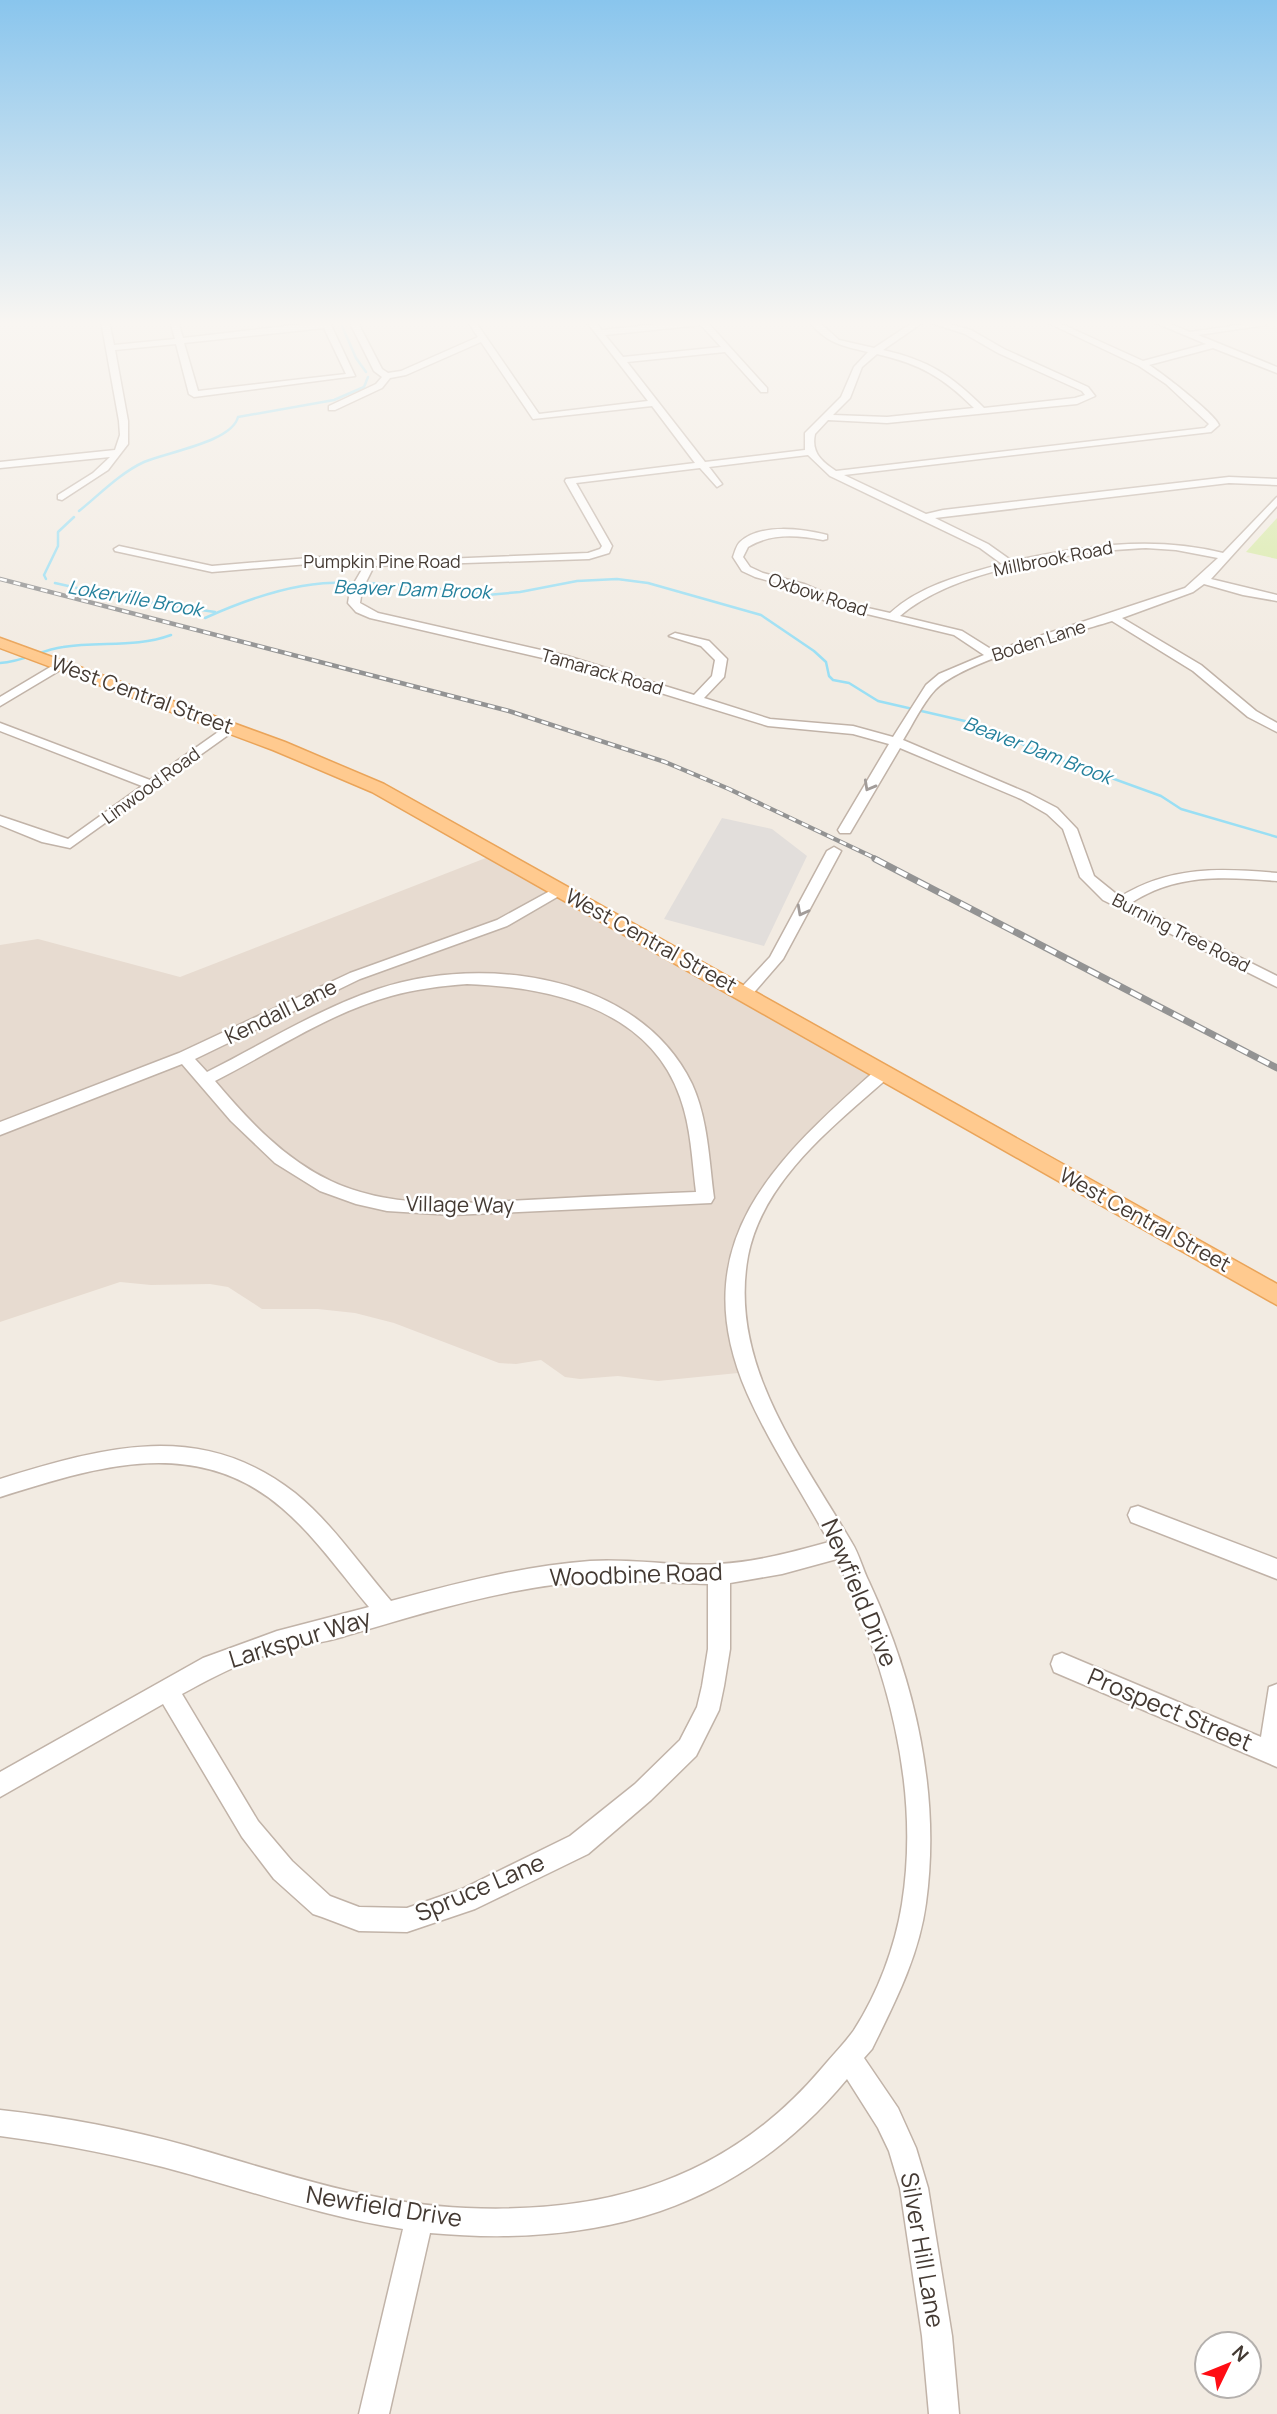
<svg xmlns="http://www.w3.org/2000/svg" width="1277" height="2414" font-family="Manrope,sans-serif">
  <rect width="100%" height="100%" fill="#f2ebe2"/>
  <path fill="#e7dbd0" d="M496 854 884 1072 791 1158 737 1262 748 1372 658 1381 618 1376 580 1379 565 1377 541 1360 516 1364 499 1363 394 1323 355 1313 318 1309H262L228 1287 210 1284 151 1285 120 1282 0 1322V945L38 939 180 977Z"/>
  <path fill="#d8eaa8" d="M1277 518V559L1246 552Z"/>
  <path fill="#e2dedb" d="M722 818 772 829 807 856 764 946 664 919Z"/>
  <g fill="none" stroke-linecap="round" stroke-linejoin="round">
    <path stroke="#9adff4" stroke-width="2.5" d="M342 326 356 358 366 372
      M79 511C99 495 120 473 144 462 167 452 232 442 238 417L334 400 364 387 368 377
      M46 579 44 575 58 546V532L74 517
      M55 583 126 599 215 612
      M205 618C236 604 268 592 302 586 353 577 416 588 468 591L487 595 520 592 577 581 617 579 648 583 761 615 814 651 826 662 829 676 833 680 849 683 878 701 982 725 1037 751 1161 796 1181 809 1277 837
      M0 663C23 662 41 650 63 647 100 641 136 648 171 635"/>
    <g stroke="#c1b3a8" stroke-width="3">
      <path id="minor" d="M101 321H109L114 345 175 339 170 321H178L183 338 329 321 355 376 194 397 189 394 176 344 115 350 128 421V444L108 470 62 500 58 499V495L93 473 110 457 0 468V462L115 450 120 435 119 421ZM324 328 346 374 198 391 184 343Z
        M349 321H357L382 369 388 373 401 371 478 337 467 321H475L539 414 648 401 586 321H594L602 330 686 321H714L709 324 767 388V392H761L725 352 627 362 705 462 805 450V433L841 397 854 367 868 352C842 346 826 343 809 321H818L839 340 874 348 915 321H938L971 330 1004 349 1088 387 1095 396 1077 404 887 423 828 420 815 434C811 452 821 461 836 471L1205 428 1209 424 1166 384 1139 366 1044 321H1055L1143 361 1206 344 1151 321H1163L1190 332 1266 321V325L1198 335 1277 367V373L1213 348 1149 365C1162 373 1215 414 1219 425L1211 432 844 475 926 514 943 510 1229 477 1277 479V485L1229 483 935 518 988 544 1012 561C1083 546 1151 535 1223 553L1277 497V506L1211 579 1277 595V601L1243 595 1204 584 1193 592 1122 618 1201 665 1256 711 1277 723V732L1248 717 1193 671 1112 621C1070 634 963 661 935 690 922 704 913 724 903 740L1030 794 1057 808 1077 829 1094 876 1120 897C1170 866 1220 868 1277 873V881C1224 877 1177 873 1131 903L1277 976V987L1103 900 1080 877 1063 829 1047 814 1021 799 900 748 850 833H840L838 830 889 744 853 734 768 726 560 662 370 618 356 612 348 603 350 590 364 566 321 563 212 572 115 551 114 549 119 546 212 566 321 557 396 561 588 553 600 549 602 546 565 481 566 479 695 463 652 406 533 419 481 342 406 375 390 378 382 388 335 410H329V406L376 384 382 377 374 371ZM925 321 965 334 998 353 1082 391 1085 395 1075 398 984 408C951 375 928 360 883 350ZM701 325 721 347 623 357 605 335ZM877 354C920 364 943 377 974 408L887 417 833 415 850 398 862 367ZM808 455 830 476 980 548 1002 564C962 575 921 585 890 613L850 604 804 584 763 573 750 567 743 557 748 547C771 533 797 535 823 540L827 539V535C802 529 761 523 740 542 736 546 735 552 733 557L742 571 755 577 796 588 842 608 954 635 984 655 939 674 926 685 893 737 853 726 770 719 704 698 724 677 727 659 709 641 675 633 669 636 701 646 715 660 712 676 694 695 567 656 378 613 360 603 362 590 374 566 589 559 609 553 612 546 576 483 700 468 717 487 722 484 709 467ZM1146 548 1176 550 1218 558 1185 588 994 651 962 631 900 616C953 569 1076 551 1146 548Z
        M57 663 67 666 0 706V697Z
        M0 723 150 780 228 725H236L238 728 70 848 42 842 0 825V816L68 839 142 786 0 731Z
        M834 847 841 851 783 959 750 997H740L737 993 740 989 770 957 827 851Z
        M559 886 564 887V893L507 926 360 979 195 1059 207 1072C263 1044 318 1009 378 989 483 954 639 974 692 1084 708 1119 709 1160 714 1198L711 1203 453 1215 387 1211 356 1204 320 1191 275 1163 231 1121 182 1064 0 1135V1122L179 1053 350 973 497 920ZM467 984C549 987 649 1008 680 1097 691 1127 692 1160 696 1192 646 1194 596 1196 547 1199 477 1202 397 1212 331 1181 284 1159 248 1120 215 1081 272 1052 329 1013 391 996 416 989 441 986 467 984Z
        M884 1066 892 1072 890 1076C835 1125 763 1179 748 1256 728 1364 801 1456 852 1543 859 1554 863 1570 869 1582 915 1681 941 1794 926 1903 919 1956 895 2002 872 2049L864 2058 898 2108 916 2148 928 2188 952 2336 959 2414H929L922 2336 900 2188 889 2151 878 2128 847 2079C737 2211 598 2248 430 2233L389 2414H359L403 2229C329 2218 257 2193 185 2173 124 2156 62 2144 0 2136V2110C64 2117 127 2129 188 2146 279 2172 370 2204 466 2208 608 2214 728 2179 822 2068 832 2056 845 2043 854 2030 878 1993 895 1947 902 1904 921 1785 886 1667 837 1559L782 1574 730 1583V1649L724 1686 719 1710 696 1756 651 1800 588 1854 475 1909 407 1932 359 1931 322 1917 313 1914 274 1879 242 1837 163 1704 0 1797V1772L203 1658 277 1631 369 1607C341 1574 315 1536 282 1508 196 1434 96 1467 0 1497V1479C104 1447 201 1419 295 1493 332 1523 360 1565 391 1601 457 1583 523 1566 590 1561 633 1558 676 1567 719 1564 756 1562 793 1552 829 1542 802 1492 770 1445 747 1393 682 1243 775 1160 878 1068ZM607 1580 708 1584V1649L702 1686 697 1707 680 1740 635 1784 570 1836 462 1889 407 1908 359 1907 330 1896 292 1861 258 1821 182 1694C213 1677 245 1660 280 1651 300 1645 322 1643 342 1637 429 1611 516 1584 607 1580Z
        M1138 1506 1277 1559V1579L1131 1522 1128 1515 1131 1508Z
        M1062 1653 1261 1737 1269 1687 1277 1684V1767L1054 1672 1051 1664 1054 1656Z"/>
    </g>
    <g stroke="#eaa459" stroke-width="3">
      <path id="major" d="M0 638 285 742 384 784 1277 1284V1305L372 792 273 750 0 648Z"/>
    </g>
    <use href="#minor" fill="#fff" fill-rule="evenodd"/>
    <use href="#major" fill="#ffca8f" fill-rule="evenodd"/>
    <g stroke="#939393" stroke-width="4.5">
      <path id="rail-far1" d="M0 579 509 711 665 762 729 789 879 860"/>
    </g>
    <g stroke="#939393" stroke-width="7">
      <path id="rail" d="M875 859 1277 1068"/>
    </g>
    <use href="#rail-far1" stroke="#fff" stroke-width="2.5" stroke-dasharray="7" stroke-linecap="butt"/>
    <use href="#rail" stroke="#fff" stroke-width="4.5" stroke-dasharray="12" stroke-linecap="butt"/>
  </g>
  <defs><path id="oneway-chevron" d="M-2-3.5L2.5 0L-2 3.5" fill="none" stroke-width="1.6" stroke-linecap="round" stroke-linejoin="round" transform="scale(1.75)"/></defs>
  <g stroke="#a29c99">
    <use href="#oneway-chevron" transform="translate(869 786) rotate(119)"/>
    <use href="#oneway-chevron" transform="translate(802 911) rotate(118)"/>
  </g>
  <linearGradient id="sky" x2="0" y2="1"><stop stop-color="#89c5ed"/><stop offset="0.49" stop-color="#f9f6f2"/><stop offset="1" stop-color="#f9f6f2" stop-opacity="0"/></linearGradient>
  <rect width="1277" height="659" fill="url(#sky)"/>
  <g text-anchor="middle" stroke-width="5" stroke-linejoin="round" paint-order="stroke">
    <g font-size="18" fill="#443a33" stroke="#fff">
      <text transform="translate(1053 559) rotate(-11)" y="6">Millbrook Road</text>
      <text x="382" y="568">Pumpkin Pine Road</text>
      <text transform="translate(818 595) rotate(18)" y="6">Oxbow Road</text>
      <text transform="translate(1039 641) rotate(-18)" y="6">Boden Lane</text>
      <text transform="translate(602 672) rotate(16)" y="6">Tamarack Road</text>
      <text transform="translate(151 786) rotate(-36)" y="6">Linwood Road</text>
      <text transform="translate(1181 933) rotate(27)" y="6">Burning Tree Road</text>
    </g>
    <g font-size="19" font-style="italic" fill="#24809c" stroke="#fff">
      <text transform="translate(412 589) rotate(2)" y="7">Beaver Dam Brook</text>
      <text transform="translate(135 598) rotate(10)" y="7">Lokerville Brook</text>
      <text transform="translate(1038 750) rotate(21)" y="7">Beaver Dam Brook</text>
    </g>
    <g font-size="21" fill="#443a33" stroke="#fff">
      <text transform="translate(142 695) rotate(20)" y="7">West Central Street</text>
      <text transform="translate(651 941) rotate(29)" y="7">West Central Street</text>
      <text transform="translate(281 1012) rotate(-26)" y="7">Kendall Lane</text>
      <text transform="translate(460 1205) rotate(1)" y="7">Village Way</text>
      <text transform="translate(1145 1220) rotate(29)" y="7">West Central Street</text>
    </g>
    <g font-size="24" fill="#443a33" stroke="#fff">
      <text transform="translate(636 1575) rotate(-2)" y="8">Woodbine Road</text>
      <text transform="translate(859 1593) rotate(67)" y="8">Newfield Drive</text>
      <text transform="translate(300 1639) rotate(-17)" y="8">Larkspur Way</text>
      <text transform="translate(1170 1710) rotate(23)" y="8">Prospect Street</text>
      <text transform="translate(480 1888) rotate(-23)" y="8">Spruce Lane</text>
      <text transform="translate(384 2207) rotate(9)" y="8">Newfield Drive</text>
      <text transform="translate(922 2250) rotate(80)" y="8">Silver Hill Lane</text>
    </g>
  </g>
  <g transform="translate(1228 2365) rotate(47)"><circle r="33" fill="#ffffff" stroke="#b4b0ad" stroke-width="2"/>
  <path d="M0-5L12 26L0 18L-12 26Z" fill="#ff0d14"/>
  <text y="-10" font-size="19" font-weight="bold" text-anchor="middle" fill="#443a33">N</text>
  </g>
</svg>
